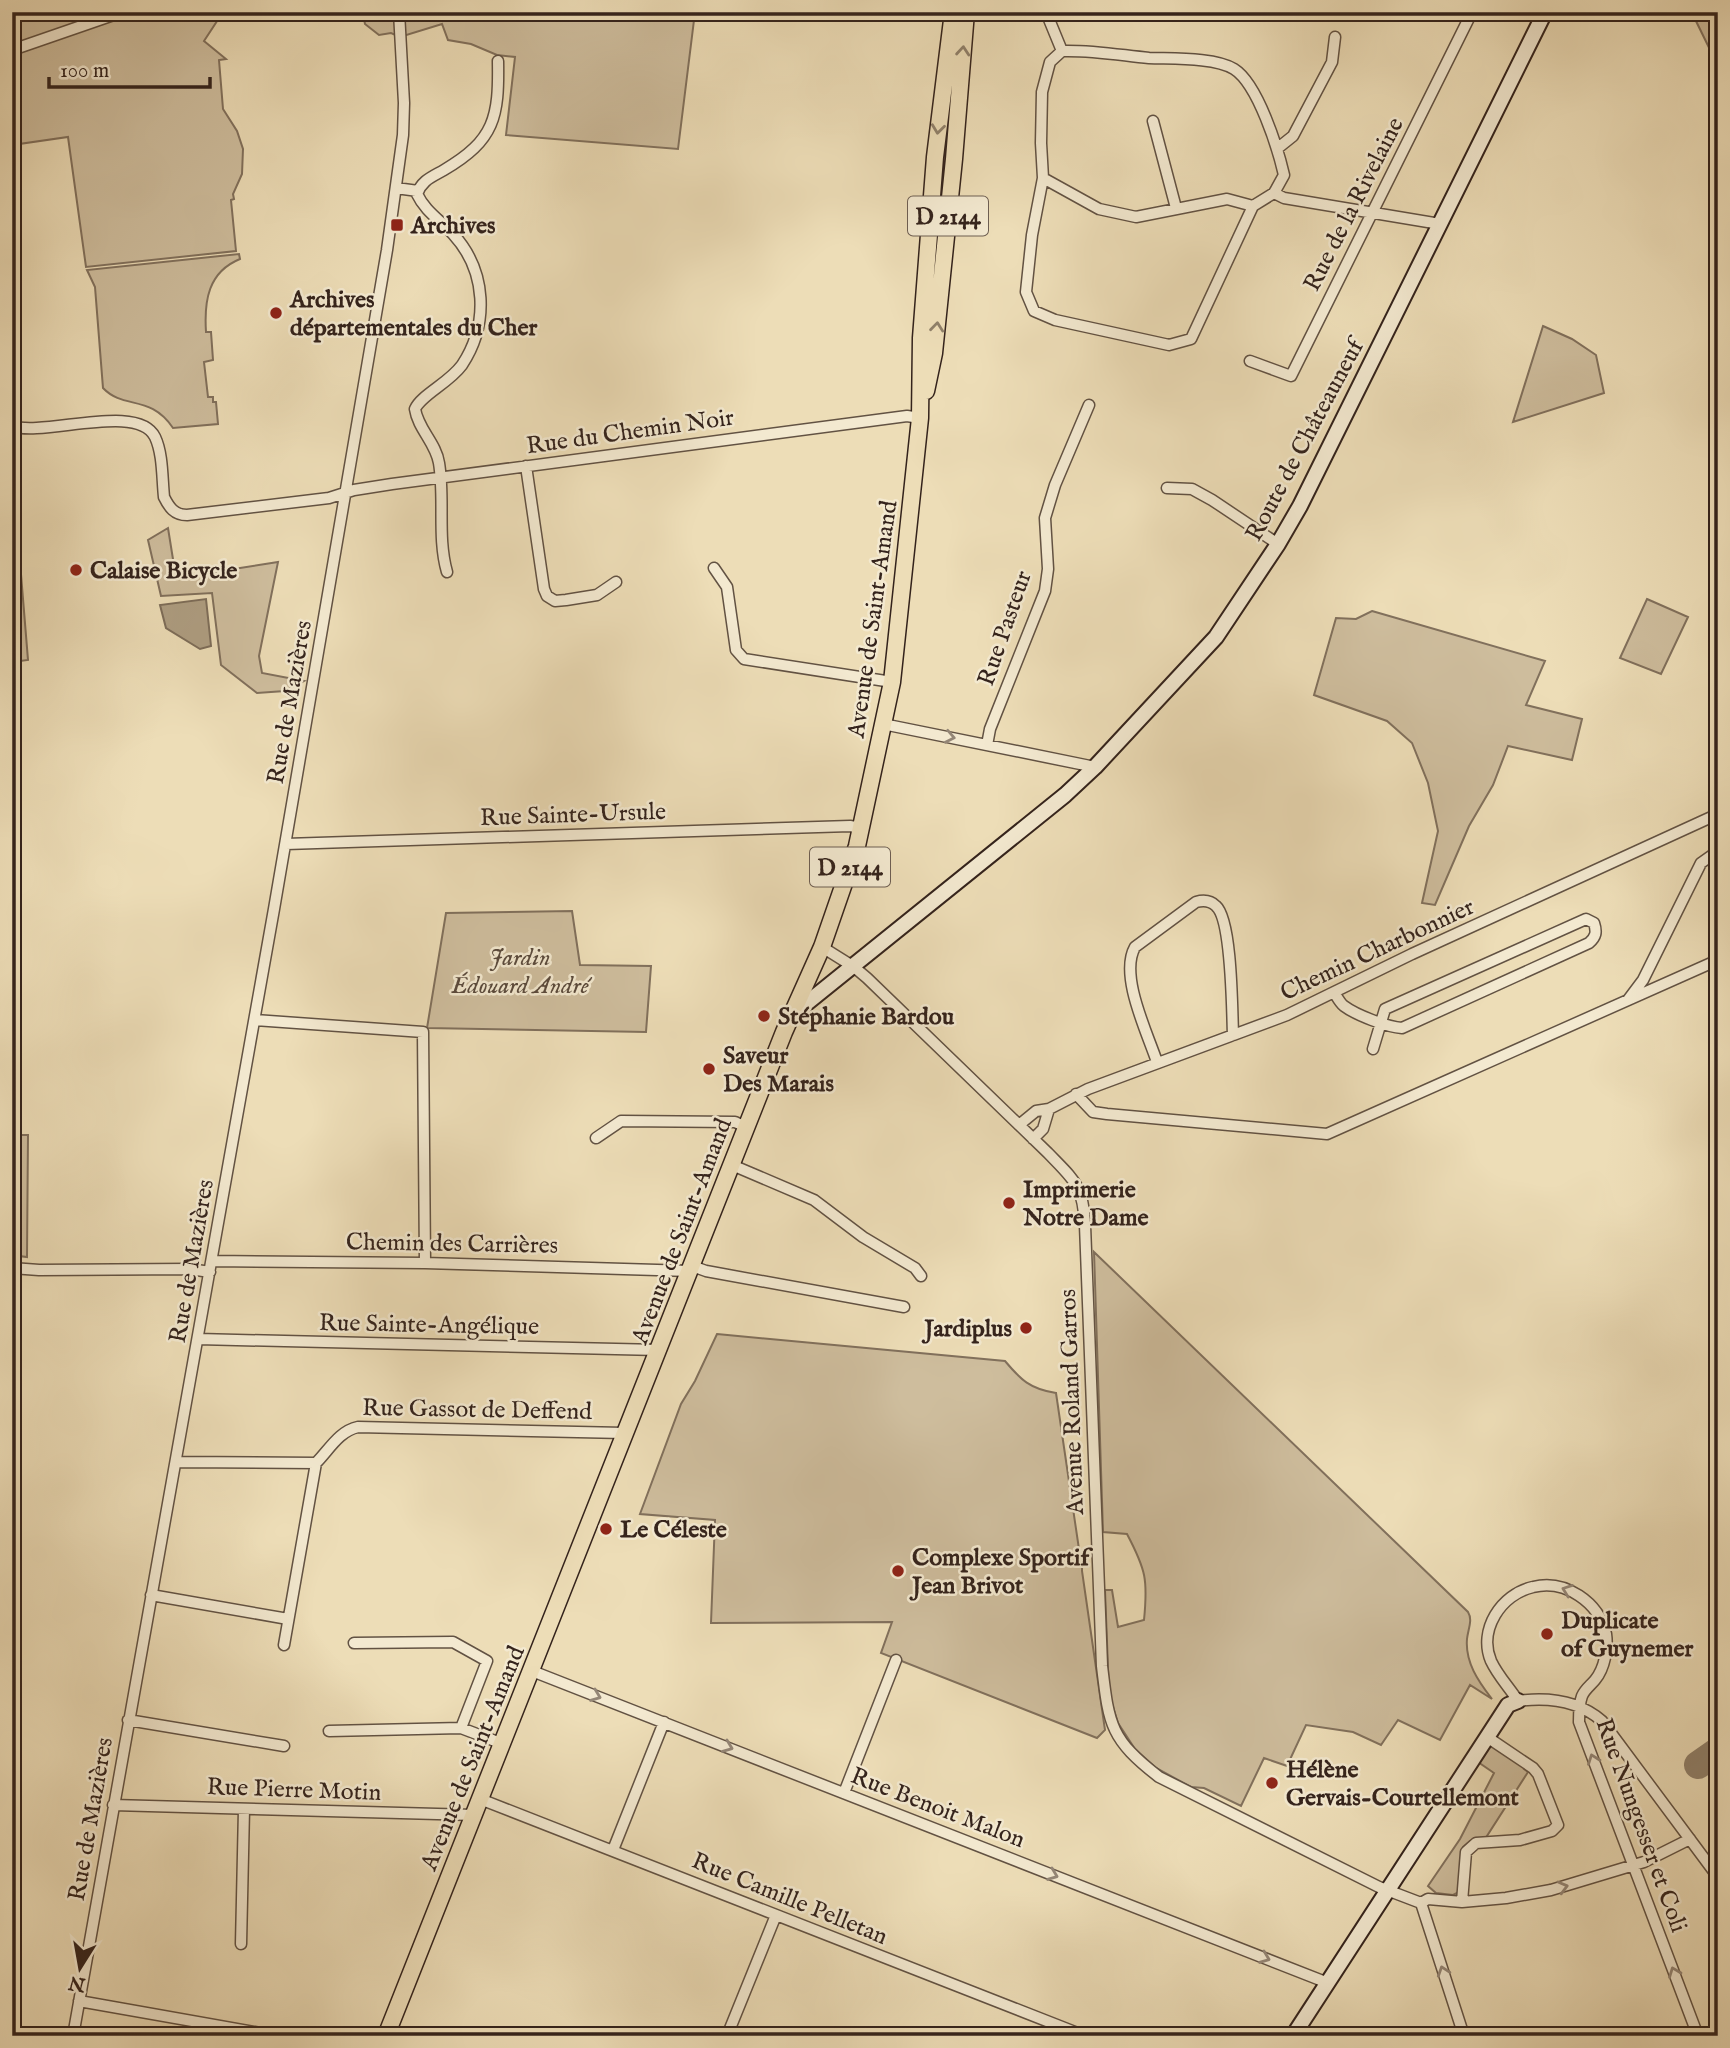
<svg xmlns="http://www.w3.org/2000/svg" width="1730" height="2048" font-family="'IM FELL English',serif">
  <rect width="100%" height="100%" fill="#edddb7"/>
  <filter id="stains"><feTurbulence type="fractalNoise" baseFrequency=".00286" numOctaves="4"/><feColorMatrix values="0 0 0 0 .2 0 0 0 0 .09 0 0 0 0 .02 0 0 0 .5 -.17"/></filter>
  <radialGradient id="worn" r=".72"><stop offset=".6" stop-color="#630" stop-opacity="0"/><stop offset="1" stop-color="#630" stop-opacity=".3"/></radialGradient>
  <path fill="#cebd9d" stroke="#81705c" stroke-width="2" d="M12 12H223L204 41 226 59 219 60 223 109 237 131 243 149 242 174 233 194 234 199 231 200 236 251 86 267 68 137 12 145Z
    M373 12H695L678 149 506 135 515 57 497 55 471 44 448 40 442 24 400 37 391 33 379 35 365 24 363 14Z
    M1718 12V66L1695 19Z
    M239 254 240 259C208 272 204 301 206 332H211L213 360 204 362 208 397H213V402H216L218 424 173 428C150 394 124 410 103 388L95 287 87 270Z
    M1543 326 1572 339 1596 355 1604 393 1513 422Z
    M15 501 28 660 12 662V502Z
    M168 528 176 578 278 562 259 656 262 673 304 681 285 691 257 693 221 665 212 593 161 596 148 540Z
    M1647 599 1688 617 1661 674 1620 658Z
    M1372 611 1545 661 1526 705 1582 719 1572 760 1508 746 1493 785 1469 826 1435 905 1422 903 1438 831 1428 783 1412 743 1387 721 1314 695 1336 618 1356 619Z
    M572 911 580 965 651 966 646 1032 427 1028 446 913Z
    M12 1135H28L27 1257 12 1255Z
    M1094 1252 1468 1612C1473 1620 1468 1629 1467 1639 1465 1662 1478 1681 1492 1699L1470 1685 1440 1740 1398 1720 1381 1745 1353 1732 1306 1725 1287 1766 1264 1758 1241 1806 1204 1788 1191 1787 1156 1768 1135 1749 1118 1723 1109 1694 1105 1590H1112L1118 1627 1144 1620C1148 1580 1146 1570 1127 1534L1103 1532Z
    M717 1334 1005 1361C1021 1380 1030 1389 1056 1393L1080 1556H1082V1571L1105 1730 1097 1738 881 1653 892 1622 711 1623 715 1520 640 1514 681 1404 695 1381Z
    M1493 1746 1525 1767 1524 1769 1528 1772 1485 1839 1470 1841 1463 1847 1459 1892 1453 1895 1436 1893 1428 1886 1460 1839 1494 1773 1478 1762 1488 1748Z"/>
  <path fill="#ae9e82" stroke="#7d6d59" stroke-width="2" d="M206 599 211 646 200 649 166 628 160 605Z"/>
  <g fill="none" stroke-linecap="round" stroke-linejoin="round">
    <path stroke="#90806a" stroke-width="28" d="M1698 1765 1718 1751"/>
    <g stroke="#625243" stroke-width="13">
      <path id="street" d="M1046 12 1062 51
        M12 50 122 12
        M1153 121 1176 208
        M1278 148 1293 136 1332 62 1335 37
        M1043 178 1099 209 1136 217 1227 199 1253 206 1274 193 1284 198 1440 224
        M396 188 418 191
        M1253 206 1191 339 1169 345 1055 320 1034 311 1026 292 1032 235 1043 178 1041 143 1042 92 1050 62 1062 51C1092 50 1119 55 1149 58 1171 59 1215 57 1234 69 1258 84 1278 149 1284 175L1274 193
        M1250 361 1291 376 1472 12
        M12 426C44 437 138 402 155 437 163 454 162 478 164 497 169 507 174 515 187 515L329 498 354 490 392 484 907 416 920 418
        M526 466 544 589 547 596 555 601 566 600 597 595 616 582
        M1167 488 1192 489 1212 500 1278 544
        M714 568 727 587 736 650 744 659 892 682
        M447 572C437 537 445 499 439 463 436 443 418 429 415 409 421 395 449 383 462 365 489 324 487 271 453 234 440 220 425 211 417 194 422 180 432 177 444 170 495 140 499 117 498 61
        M883 724 1095 767
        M987 745 990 729 1045 591 1048 569 1045 518 1055 485 1089 405
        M286 844 850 826 861 828
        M822 947 854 967 867 978 1048 1153C1075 1181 1083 1185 1085 1225L1102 1666C1109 1725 1110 1739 1159 1777L1379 1887 1421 1903 1464 2036
        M1334 992C1337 997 1340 1003 1344 1006 1356 1015 1387 1027 1402 1028L1589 943C1596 937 1597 932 1594 923L1586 919 1385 1009 1373 1049
        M1628 1000 1643 980 1701 863 1718 851
        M255 1020 423 1032 425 1263
        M1157 1062C1147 1032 1119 975 1135 947L1196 902C1203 900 1210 900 1216 906 1232 920 1232 1010 1233 1035
        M1076 1094 1093 1112 1107 1114 1327 1134 1718 960
        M1019 1125 1036 1111 1049 1109 1088 1089 1287 1015 1412 954 1718 814
        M596 1138 621 1121 735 1122 746 1127
        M1033 1139 1043 1129 1049 1109
        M732 1165 814 1200 863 1237 915 1268 921 1276
        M212 1261 425 1263 690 1271
        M692 1266 706 1271 904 1307
        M12 1268 39 1270 190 1269 210 1272
        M198 1339 659 1350
        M177 1462 316 1463C329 1450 339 1431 358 1427L624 1433
        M151 1595 288 1619
        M354 1643 453 1642 487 1661 461 1728
        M284 1645 316 1463
        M532 1671 1328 1983
        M128 1720 284 1746
        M329 1731 461 1728 503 1744
        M844 1793 896 1660
        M480 1799 1085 2036
        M113 1805 474 1815
        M613 1850 664 1722
        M1462 1902 1466 1852 1476 1843 1520 1840 1552 1831 1558 1825 1538 1774 1533 1768 1487 1737
        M1421 1903 1428 1899 1462 1902 1506 1898 1551 1890 1644 1862 1690 1839
        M241 1944 244 1809
        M79 2001 277 2036
        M73 2036 274 909 387 250 403 135 404 103 399 12
        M727 2036 776 1915
        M1698 2036 1579 1722C1579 1713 1579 1704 1582 1696 1585 1689 1591 1685 1595 1680 1605 1668 1608 1648 1606 1634 1599 1602 1565 1579 1533 1587 1501 1594 1478 1630 1491 1661 1498 1676 1509 1687 1518 1701 1548 1697 1579 1701 1602 1721L1718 1877"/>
    </g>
    <g stroke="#34231c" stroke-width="18">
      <path id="secondary" d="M792 1015 1065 795 1095 767 1216 637 1278 544 1300 506 1545 12
        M1293 2036 1508 1705 1518 1701"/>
    </g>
    <g stroke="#34231c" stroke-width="19">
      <path id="primary" d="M926 391 934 353 954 159 966 12
        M386 2036 784 1032 822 947 857 846 892 682 920 418 921 338 935 157 953 12"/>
    </g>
    <use href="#street" stroke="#f3e9d0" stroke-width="10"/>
    <use href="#secondary" stroke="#f3e9d0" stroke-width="14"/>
    <use href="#primary" stroke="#edddb7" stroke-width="16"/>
  </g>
  <defs><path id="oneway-chevron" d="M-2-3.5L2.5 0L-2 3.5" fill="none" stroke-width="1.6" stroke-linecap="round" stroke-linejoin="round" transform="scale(1.75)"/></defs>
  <g stroke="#90806a">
    <use href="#oneway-chevron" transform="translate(963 51) rotate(-85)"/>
    <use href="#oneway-chevron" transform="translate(938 129) rotate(97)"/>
    <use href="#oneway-chevron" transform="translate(937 327) rotate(-84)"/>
  </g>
  <g stroke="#948676">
    <use href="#oneway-chevron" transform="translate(950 737) rotate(11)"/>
    <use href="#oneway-chevron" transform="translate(1567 1590) rotate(-160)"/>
    <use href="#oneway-chevron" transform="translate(596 1696) rotate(21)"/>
    <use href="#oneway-chevron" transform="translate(728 1747) rotate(21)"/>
    <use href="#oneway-chevron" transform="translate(1593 1759) rotate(-110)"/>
    <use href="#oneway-chevron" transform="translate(1053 1875) rotate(21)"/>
    <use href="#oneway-chevron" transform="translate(1563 1887) rotate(-15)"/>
    <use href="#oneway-chevron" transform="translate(1265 1958) rotate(21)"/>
    <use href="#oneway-chevron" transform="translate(1443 1971) rotate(-108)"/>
    <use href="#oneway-chevron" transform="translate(1674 1972) rotate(-111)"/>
  </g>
  <g fill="#8f2418" stroke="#f3e9d0" stroke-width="2.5">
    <rect x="390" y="218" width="14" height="14" rx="3.5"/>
    <circle cx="276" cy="313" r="7"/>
    <circle cx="76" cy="570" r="7"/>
    <circle cx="764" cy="1016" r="7"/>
    <circle cx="709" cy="1069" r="7"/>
    <circle cx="1009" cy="1203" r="7"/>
    <circle cx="1026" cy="1328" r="7"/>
    <circle cx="606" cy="1529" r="7"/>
    <circle cx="898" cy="1571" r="7"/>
    <circle cx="1547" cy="1634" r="7"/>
    <circle cx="1272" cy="1783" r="7"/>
  </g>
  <g text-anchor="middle" stroke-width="5" stroke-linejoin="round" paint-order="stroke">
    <g fill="#f3e9d0" stroke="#6d5e52" stroke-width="2">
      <rect x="908" y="196.5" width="80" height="39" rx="5"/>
      <rect x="810" y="847.5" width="80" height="39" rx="5"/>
    </g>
    <g font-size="23" font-weight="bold" fill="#34231c">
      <text x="948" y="224">D 2144</text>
      <text x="850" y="875">D 2144</text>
    </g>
    <g font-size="24" fill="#34231c" stroke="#f3e9d0">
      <text transform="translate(1353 204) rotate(-63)" y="8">Rue de la Rivelaine</text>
      <text transform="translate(630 431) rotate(-8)" y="8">Rue du Chemin Noir</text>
      <text transform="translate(1304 440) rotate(-62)" y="8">Route de Châteauneuf</text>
      <text transform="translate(872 619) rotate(-82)" y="8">Avenue de Saint-Amand</text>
      <text transform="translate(1004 628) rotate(-71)" y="8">Rue Pasteur</text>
      <text transform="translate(289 702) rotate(-80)" y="8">Rue de Mazières</text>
      <text transform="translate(573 814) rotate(-2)" y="8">Rue Sainte-Ursule</text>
      <text transform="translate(1377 949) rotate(-25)" y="8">Chemin Charbonnier</text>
      <text transform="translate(681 1231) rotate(-69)" y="8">Avenue de Saint-Amand</text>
      <text transform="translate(452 1243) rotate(1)" y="8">Chemin des Carrières</text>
      <text transform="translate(191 1261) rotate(-80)" y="8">Rue de Mazières</text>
      <text transform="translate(429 1324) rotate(1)" y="8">Rue Sainte-Angélique</text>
      <text transform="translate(1071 1402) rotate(-92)" y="8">Avenue Roland Garros</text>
      <text transform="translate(477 1409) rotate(1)" y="8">Rue Gassot de Deffend</text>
      <text transform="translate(472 1758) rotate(-68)" y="8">Avenue de Saint-Amand</text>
      <text transform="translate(294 1789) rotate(2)" y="8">Rue Pierre Motin</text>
      <text transform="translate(938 1807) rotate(21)" y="8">Rue Benoit Malon</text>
      <text transform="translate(90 1819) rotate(-80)" y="8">Rue de Mazières</text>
      <text transform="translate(1642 1825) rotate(70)" y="8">Rue Nungesser et Coli</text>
      <text transform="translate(790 1898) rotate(22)" y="8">Rue Camille Pelletan</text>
    </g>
    <g font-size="24" font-weight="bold" fill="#34231c" stroke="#f3e9d0" text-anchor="start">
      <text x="411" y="233">Archives</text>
      <text x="290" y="307">Archives<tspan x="290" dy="28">départementales du Cher</tspan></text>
      <text x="90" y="578">Calaise Bicycle</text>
      <text x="778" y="1024">Stéphanie Bardou</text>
      <text x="723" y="1063">Saveur<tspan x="723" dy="28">Des Marais</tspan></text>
      <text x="1023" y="1197">Imprimerie<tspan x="1023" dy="28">Notre Dame</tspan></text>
      <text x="1012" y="1336" text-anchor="end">Jardiplus</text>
      <text x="620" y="1537">Le Céleste</text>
      <text x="912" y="1565">Complexe Sportif<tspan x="912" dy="28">Jean Brivot</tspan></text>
      <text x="1561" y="1628">Duplicate<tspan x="1561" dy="28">of Guynemer</tspan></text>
      <text x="1286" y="1777">Hélène<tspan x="1286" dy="28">Gervais-Courtellemont</tspan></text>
    </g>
    <g font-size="24" font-style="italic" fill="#5a4a3c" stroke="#f3e9d0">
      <text x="520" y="965">Jardin<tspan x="520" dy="28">Édouard André</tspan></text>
    </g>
  </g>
  <rect width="1730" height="2048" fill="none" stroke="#edddb7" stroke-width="42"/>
  <rect x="14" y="14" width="1702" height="2020" fill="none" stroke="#34231c" stroke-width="3.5"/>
  <rect x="21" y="21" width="1688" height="2006" fill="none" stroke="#34231c" stroke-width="2"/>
  <g transform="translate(80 1968) rotate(191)" stroke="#f3e9d0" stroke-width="5" paint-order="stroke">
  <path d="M0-5L12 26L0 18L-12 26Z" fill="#34231c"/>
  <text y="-10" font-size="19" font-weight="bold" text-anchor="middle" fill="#34231c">N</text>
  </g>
  <path d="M49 77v10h161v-10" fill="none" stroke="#34231c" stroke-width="3.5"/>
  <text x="60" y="77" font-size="21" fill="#34231c" stroke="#f3e9d0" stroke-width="5" paint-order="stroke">100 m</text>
  <rect width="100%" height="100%" filter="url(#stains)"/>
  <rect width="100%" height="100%" fill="url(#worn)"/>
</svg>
